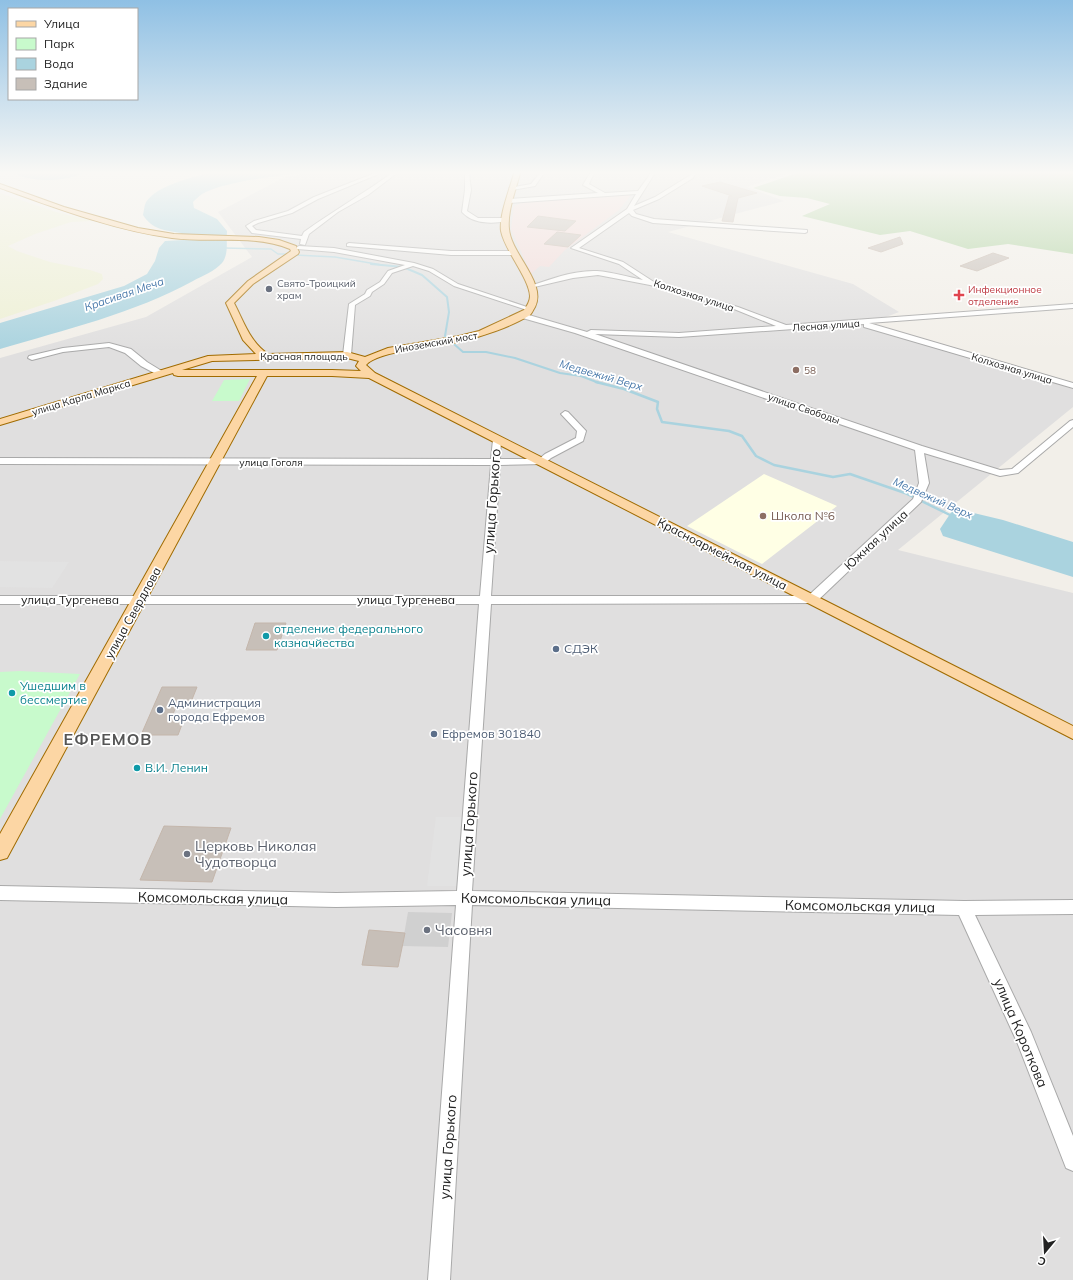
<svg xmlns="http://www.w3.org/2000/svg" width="1073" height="1280" font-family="Mulish,sans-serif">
  <rect width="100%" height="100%" fill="#f2efe9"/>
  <path fill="#e0dfdf" d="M312 173H790L747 187 784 201 668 232 853 284 899 312 865 325 1073 389V407L898 550 1073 593V1280H0V358L146 317 252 257 218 212 285 177Z"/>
  <path fill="#f2dad9" d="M620 195H631L619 210 565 250 549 267 540 266 531 274 511 229 514 206 524 202Z"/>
  <path fill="#ffffe5" d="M764 474 837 506 762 564 687 526Z"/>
  <path fill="#d0d0d0" d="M408 912 452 913 448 947 402 946Z"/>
  <path fill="#eef0d5" d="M0 193 56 212 93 221 71 222 35 234 8 246 17 251 50 262 90 270 102 274 103 279 98 284 54 301 0 319Z"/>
  <path fill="#add19e" d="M797 173H1073V254L1008 244 968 249 910 231 880 235 802 216 830 204 807 198 780 196 753 188Z"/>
  <path fill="#c8facc" d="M250 379 239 401H212L224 380Z
    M20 671 80 674 0 819V672Z"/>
  <path fill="#e2e2e2" d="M0 561 69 562 52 588 0 587Z
    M179 704H249L244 718H174Z
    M436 817H464L457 886H427Z"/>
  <path fill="#aad3df" d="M17 173H83C64 182 37 182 17 175Z
    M211 173H297C272 177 223 182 202 194 199 196 196 199 193 202L194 208 217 219 227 231C226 242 229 254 222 263 215 271 202 276 193 281 135 313 64 330 0 349V323L124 286 147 274 155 261 159 248 165 241 184 240 181 233C164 230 153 230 143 215 144 211 144 206 146 202 158 185 192 177 211 173Z
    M957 509 1003 520 1073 542V577L943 536 940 529 952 511Z"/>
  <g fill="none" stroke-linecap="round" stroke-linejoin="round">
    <path stroke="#aad3df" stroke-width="1.5" d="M224 248 271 249 278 254H289
      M295 255 335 257 382 265"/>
    <path stroke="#aad3df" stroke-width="2" d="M371 264 403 267 422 275 447 297 449 312 445 336 463 352H486L515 358 560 373 581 376 599 383"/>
    <path stroke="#aad3df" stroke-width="2.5" d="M596 382 624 389 658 402 657 409 662 422 729 431 742 436 756 456 774 465 833 477 850 474 905 493 952 516"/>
  </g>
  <path fill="#c7bfb8" stroke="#c4b6ab" d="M720 182 757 193 738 198 733 222 722 221 729 196H732L702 186Z
    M538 216 576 221 565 231 527 227Z
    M557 232 581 235 568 247 544 244Z
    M900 237 903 244 881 252 868 248Z
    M993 253 1009 258 977 271 960 266Z
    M255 623H286L277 650H246Z
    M162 687H197L191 702H178L171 719H184L178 735H141Z
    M164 826 231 828 212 882 140 880Z
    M369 930 405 933 398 967 362 965Z"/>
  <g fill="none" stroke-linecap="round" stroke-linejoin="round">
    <g stroke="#a9a9a9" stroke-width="2">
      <path id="minor" d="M375 173H381L318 199 292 213 258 223 252 226 256 230 302 236 304 232C333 211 363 194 392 173H397L368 195 338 212 309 234 305 245 300 244 301 239 252 233 246 226 254 221 288 211 314 197Z
        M465 173H469L471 190 467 211 478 218H505L507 219V221C492 224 473 224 462 212L465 190Z
        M540 173H544L535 186 512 190 509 188 531 184Z
        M590 173H594L589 184 605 193 638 191 651 173H655L634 206 655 197 689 176 692 173H696L693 178 659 199 633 210 636 214 654 219 807 230V232L805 233 653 223 632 216 629 213 579 248 623 262 657 284 738 307 786 325 1073 304V308L869 323 1073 383V388L864 327V324L679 337 595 334 922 446 1000 470 1012 469 1070 421 1073 420V427L1018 473 1000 476 924 453 929 483 921 502 815 603 491 604 472 891 964 901 1073 900V914L975 915 1031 1032 1073 1136V1171L1066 1168 1017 1042 959 915 472 905 450 1280H428L456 905 336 907 0 900V886L336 893 457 891 479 604H0V596H480L491 465 0 464V458L491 459 493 440 497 437 501 440 500 459H539L545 454 576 438 577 431 561 414 565 411 568 412 586 431 583 441 551 458 544 464 500 465 491 596H808L913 499 919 483 915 450 575 333 519 317 518 315 522 313 587 332 591 330 679 333 776 326 734 309 650 285 598 275 573 278 530 288V286C551 279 574 270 597 271 612 272 628 277 643 280L619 264 571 248 627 209 636 194 509 203 506 201 509 199 598 193 583 185Z
        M349 243 451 251H514L517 253 514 255H451L347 246V244Z
        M299 246 334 248 414 263 433 269 458 284 533 309 527 310 454 286 429 271 413 266 392 273 384 284 372 292 370 296 355 305 351 355 347 357H344L343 355 349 304 365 294 367 290 380 282 388 271 405 265 334 252 297 249V247Z
        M109 343 131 349 147 362 165 373 164 375H158L141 366 125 353 109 347 63 352 32 360 28 358 29 356 63 348Z"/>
    </g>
    <g stroke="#a06b00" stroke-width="2">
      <path id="major" d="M514 173H520C516 190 507 211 509 229 511 254 547 283 535 307 533 310 532 313 530 315 511 327 481 337 459 342 440 346 377 351 366 365L375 373 1073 726V739L369 378 332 376H267L7 858 0 860V834L257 376H178L174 375 173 373 0 425V419L208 356 256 354 243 340 226 303 248 281 291 251 290 249C253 234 211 243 172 238 113 230 56 208 0 188V184L64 207 138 228 174 234 259 237 279 240 296 246 299 252 298 254 253 284 234 303C244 322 250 342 268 354L347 352 365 357 388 348 459 336 479 331 524 310C527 306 530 301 530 296 529 278 505 251 501 231 499 215 510 189 514 173ZM347 358 359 361 356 366 361 371 332 370H182L212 361Z"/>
    </g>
    <use href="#minor" fill="#fff" fill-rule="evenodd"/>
    <use href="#major" fill="#fcd6a4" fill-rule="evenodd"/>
  </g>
  <linearGradient id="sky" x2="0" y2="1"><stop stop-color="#8fc0e4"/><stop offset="0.49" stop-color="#f9f8f5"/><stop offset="1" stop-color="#f9f8f5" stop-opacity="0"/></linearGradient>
  <rect width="1073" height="352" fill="url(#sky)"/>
  <g fill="#6b7280" stroke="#fff" stroke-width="1.5">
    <circle cx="269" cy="289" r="4"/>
    <circle cx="187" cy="854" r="4"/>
    <circle cx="427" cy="930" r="4"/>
  </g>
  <path fill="#e0444e" stroke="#fff" stroke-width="1.5" d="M957 289h4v4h4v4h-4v4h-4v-4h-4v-4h4z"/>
  <g fill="#8d6e63" stroke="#fff" stroke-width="1.5">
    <circle cx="796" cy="370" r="4"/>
    <circle cx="763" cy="516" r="4"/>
  </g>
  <g fill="#0f9aa8" stroke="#fff" stroke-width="1.5">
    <circle cx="266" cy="636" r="4"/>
    <circle cx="12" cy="693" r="4"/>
    <circle cx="137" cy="768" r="4"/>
  </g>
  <g fill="#5c6f8a" stroke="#fff" stroke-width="1.5">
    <circle cx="556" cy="649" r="4"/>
    <circle cx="160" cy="710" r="4"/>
    <circle cx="434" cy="734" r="4"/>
  </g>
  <g text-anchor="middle" stroke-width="3.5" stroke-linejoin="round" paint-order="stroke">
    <g font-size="10" fill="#5b616d" stroke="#fff" text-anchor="start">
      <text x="277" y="287">Свято-Троицкий<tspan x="277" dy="12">храм</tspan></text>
    </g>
    <g font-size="10" fill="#be3a42" stroke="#fff" text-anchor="start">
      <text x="968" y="293">Инфекционное<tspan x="968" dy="12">отделение</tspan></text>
    </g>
    <g font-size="10" fill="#222" stroke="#fff">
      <text transform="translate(694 295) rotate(18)" y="4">Колхозная улица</text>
      <text transform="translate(826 325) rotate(-4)" y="4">Лесная улица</text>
      <text transform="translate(436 342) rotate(-10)" y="4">Иноземский мост</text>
      <text x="304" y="360">Красная площадь</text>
      <text transform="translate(1012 368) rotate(17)" y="4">Колхозная улица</text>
      <text transform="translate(81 397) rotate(-17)" y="4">улица Карла Маркса</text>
      <text transform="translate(804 408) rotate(19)" y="4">улица Свободы</text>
      <text x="271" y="466">улица Гоголя</text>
    </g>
    <g font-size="10" fill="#785e54" stroke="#fff" text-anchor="start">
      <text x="804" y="374">58</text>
    </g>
    <g font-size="11" font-style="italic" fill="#4a7aab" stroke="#fff">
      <text transform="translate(124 294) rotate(-19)" y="4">Красивая Меча</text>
      <text transform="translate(601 375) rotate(16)" y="4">Медвежий Верх</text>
      <text transform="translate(933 498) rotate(24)" y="4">Медвежий Верх</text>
    </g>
    <g font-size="12" fill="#785e54" stroke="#fff" text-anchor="start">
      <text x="771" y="520">Школа №6</text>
    </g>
    <g font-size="12" fill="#222" stroke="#fff">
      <text transform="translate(876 540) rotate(-43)" y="4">Южная улица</text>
      <text transform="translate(722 554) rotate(27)" y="4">Красноармейская улица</text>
      <text x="70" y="604">улица Тургенева</text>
      <text x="406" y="604">улица Тургенева</text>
      <text transform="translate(133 613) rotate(-61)" y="4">улица Свердлова</text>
    </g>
    <g font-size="12" fill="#0d838f" stroke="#fff" text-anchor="start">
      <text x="274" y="633">отделение федерального<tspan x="274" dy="14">казначйества</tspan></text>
      <text x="20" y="690">Ушедшим в<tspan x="20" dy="14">бессмертие</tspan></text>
      <text x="145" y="772">В.И. Ленин</text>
    </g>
    <g font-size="12" fill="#4e5e75" stroke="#fff" text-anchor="start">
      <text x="564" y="653">СДЭК</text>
      <text x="168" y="707">Администрация<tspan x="168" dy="14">города Ефремов</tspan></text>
      <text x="442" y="738">Ефремов 301840</text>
    </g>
    <g font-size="14" fill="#222" stroke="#fff">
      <text transform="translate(492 501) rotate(-86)" y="5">улица Горького</text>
      <text transform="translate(469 824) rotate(-86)" y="5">улица Горького</text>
      <text transform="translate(213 898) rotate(1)" y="5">Комсомольская улица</text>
      <text transform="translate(536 899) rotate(1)" y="5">Комсомольская улица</text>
      <text transform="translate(860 906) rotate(1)" y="5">Комсомольская улица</text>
      <text transform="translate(1021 1033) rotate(67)" y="5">улица Короткова</text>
      <text transform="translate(448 1147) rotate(-86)" y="5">улица Горького</text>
    </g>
    <g font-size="14" fill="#5b616d" stroke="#fff" text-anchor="start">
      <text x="195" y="851">Церковь Николая<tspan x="195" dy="16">Чудотворца</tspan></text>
      <text x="435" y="935">Часовня</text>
    </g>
    <g font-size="16" font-weight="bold" letter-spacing="1" fill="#555" stroke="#fff">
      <text x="108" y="745">ЕФРЕМОВ</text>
    </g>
  </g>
  <rect x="8" y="8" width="130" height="92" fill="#ffffff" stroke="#a7a7a7"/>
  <rect x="16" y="21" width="20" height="6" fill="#fcd6a4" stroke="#a7a7a7"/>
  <text x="44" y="28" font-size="12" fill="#222222">Улица</text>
  <rect x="16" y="38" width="20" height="12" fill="#c8facc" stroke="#a7a7a7"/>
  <text x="44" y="48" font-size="12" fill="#222222">Парк</text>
  <rect x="16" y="58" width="20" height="12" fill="#aad3df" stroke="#a7a7a7"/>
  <text x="44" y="68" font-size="12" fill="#222222">Вода</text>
  <rect x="16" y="78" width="20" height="12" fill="#c7bfb8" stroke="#a7a7a7"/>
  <text x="44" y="88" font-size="12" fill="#222222">Здание</text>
  <g transform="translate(1045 1252) rotate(198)" stroke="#ffffff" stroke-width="3" paint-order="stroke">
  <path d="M0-3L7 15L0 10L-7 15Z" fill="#222222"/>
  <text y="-6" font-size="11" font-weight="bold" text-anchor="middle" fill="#222222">С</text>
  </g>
</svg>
